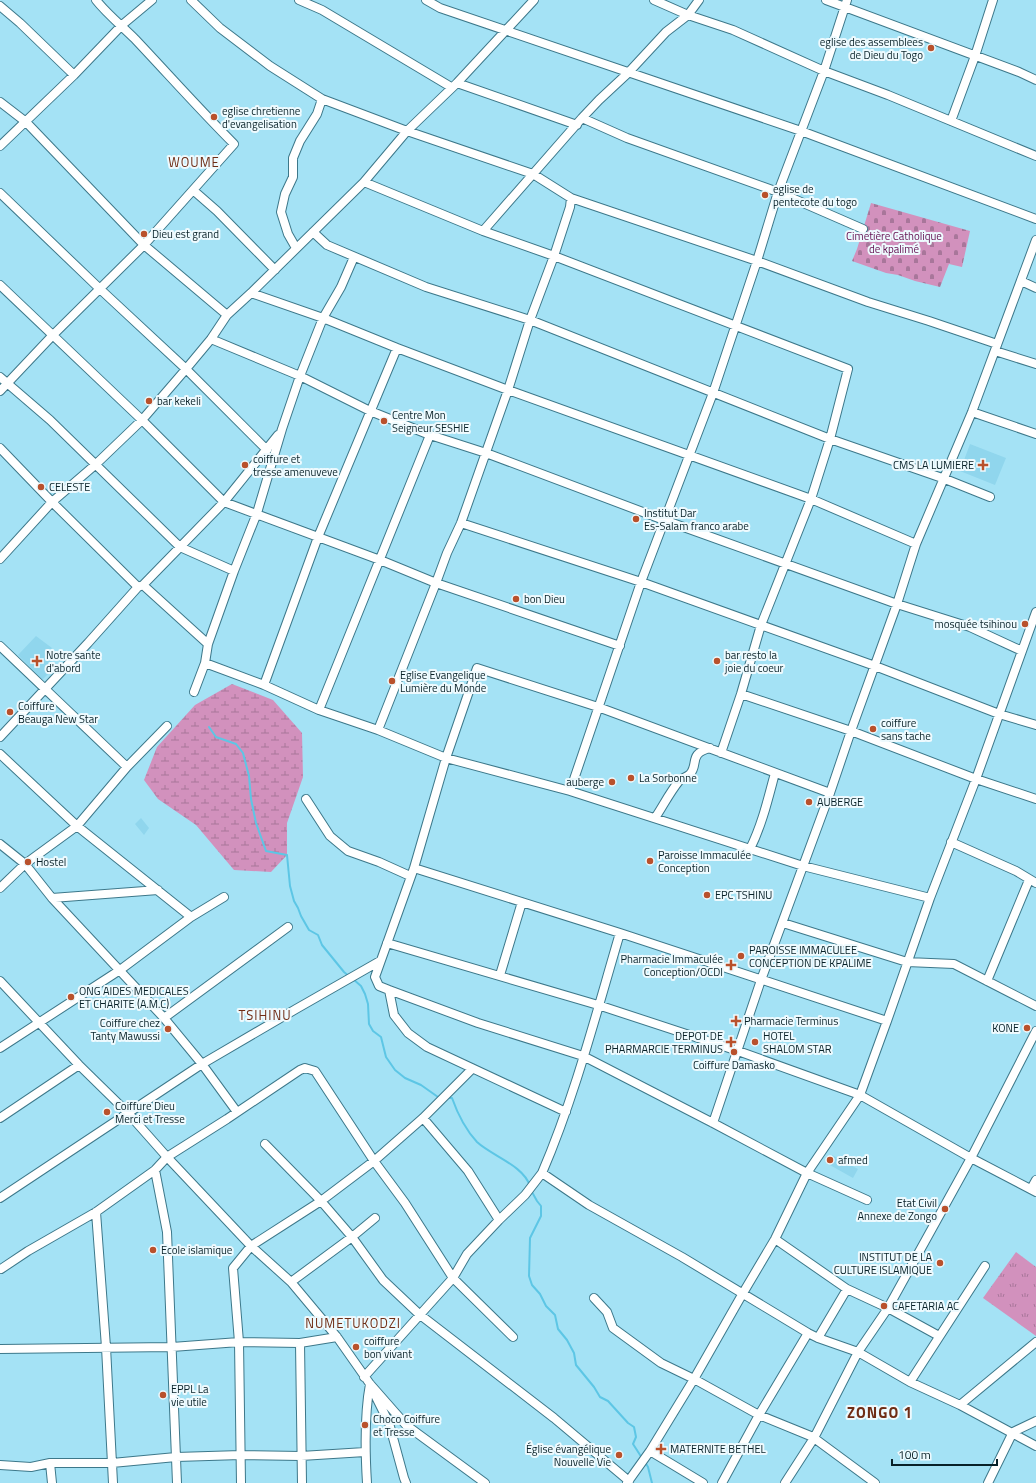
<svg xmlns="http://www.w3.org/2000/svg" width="1036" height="1483" font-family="'Titillium Web',sans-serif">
  <defs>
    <pattern id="wetland-marsh" width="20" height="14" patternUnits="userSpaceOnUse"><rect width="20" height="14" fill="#d291bd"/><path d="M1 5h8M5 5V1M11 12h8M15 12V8" fill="none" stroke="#a8769a"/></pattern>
    <pattern id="cemetery-stones" width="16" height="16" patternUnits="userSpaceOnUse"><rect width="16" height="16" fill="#d291bd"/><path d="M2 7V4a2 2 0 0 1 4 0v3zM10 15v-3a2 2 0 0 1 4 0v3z" fill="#a8769a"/></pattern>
    <pattern id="park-tufts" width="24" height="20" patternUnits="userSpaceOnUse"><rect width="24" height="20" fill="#d291bd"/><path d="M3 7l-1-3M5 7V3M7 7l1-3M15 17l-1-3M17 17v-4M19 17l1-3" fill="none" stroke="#a8769a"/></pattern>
  </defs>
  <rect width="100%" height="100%" fill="#a4e2f5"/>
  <path fill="#90d6ed" d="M970 444 1006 458 995 485 960 471Z
    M36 636 52 648 46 656 56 666 43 679 40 678 18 655Z
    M141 818 149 828 144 835 135 824Z
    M832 1155 858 1169 853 1178 828 1164Z"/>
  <path fill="url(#wetland-marsh)" d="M232 684 273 700 302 733 303 777 287 823V855L271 872 234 870 196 825 158 799 144 780 157 747 195 705Z"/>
  <path fill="url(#cemetery-stones)" d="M871 203 970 231 962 267 949 264 940 287 915 281 898 275 886 273 852 261 857 249Z"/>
  <path fill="url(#park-tufts)" d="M1016 1252 1036 1267V1336L983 1298Z"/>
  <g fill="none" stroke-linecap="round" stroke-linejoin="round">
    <path stroke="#5dc6e5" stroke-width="2" d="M209 727 216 737 236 744 243 753 249 776 251 799 256 823 266 851 287 855 290 886 294 901 298 908 301 916 309 930 318 935 322 945 344 972 350 977
      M353 979 361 986 365 994 368 1004 369 1024 373 1031 381 1037 386 1057 395 1070 405 1078 421 1085 438 1097 440 1098
      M447 1098H452C458 1115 465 1129 477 1142 492 1156 523 1165 530 1186
      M532 1192 537 1201 541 1206V1216L530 1238 529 1276 532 1285 540 1294 546 1306 555 1315 558 1329 567 1340 574 1353 576 1365 594 1387 600 1397 608 1401 628 1423 634 1427 636 1437 633 1444 642 1458
      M645 1462 648 1467 652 1483"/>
    <g stroke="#3d788a" stroke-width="10">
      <path id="minor" d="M191 0 220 28 270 66 322 99 407 131 533 174 571 198 570 207 554 256 530 320 508 390 461 523 447 553 436 583 378 730
        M299 0 322 10 451 87
        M426 0 440 8 801 131 1036 219
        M654 0 688 15 733 30 824 71 888 95 1036 156
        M826 0 1019 72 1036 80
        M0 6 20 23 74 75
        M457 83 577 125
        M0 102 26 122 144 245 227 315
        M582 118 627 138 778 192 863 229
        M951 121 975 56 993 0
        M0 146 74 75 122 25 152 0
        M364 182 407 131 457 83 534 0
        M193 190 217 211 275 270
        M0 193 100 289 186 369 267 450
        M571 198 757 261 868 302 929 321 997 344
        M483 231 554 256 848 369 830 439 811 499 761 625 741 694 721 753
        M313 232 327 245 426 287 530 320 830 439 945 479 990 497
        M296 248 288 234 281 212 285 194 293 177V158L300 141 317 114 322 99
        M1021 281 1036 288
        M0 285 142 420 224 502 380 560 436 583 620 646
        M251 293 323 318 397 348 508 390 811 499 916 544
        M211 339 300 376 370 411 430 435 486 453 664 520 897 604 970 627 1022 651
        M995 351 1036 364
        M0 377 50 420 180 547 234 571
        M0 391 52 336 144 245 234 144C200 110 168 74 135 39 122 26 107 14 96 0
        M972 412 1036 434
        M0 448 52 502 138 587
        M461 523 641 582 875 666 999 714 1036 725
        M0 559 52 502 95 465 142 420 186 369 211 339 227 315 251 293 364 182 483 231 582 118 599 100 628 73 666 32 688 15 699 0
        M143 585 208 644
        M0 646 127 767
        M205 663 264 685 319 710 378 730 446 758 570 791 641 582 713 393 757 261 778 192 824 71 847 0
        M264 685 318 537 397 348
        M194 692 205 663 208 644 234 571 257 513 282 429 300 376 323 318 341 287 354 257
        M741 694 851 731 976 779 1036 799
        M319 710 430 435
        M0 737 88 643 138 587 143 585 224 502 278 435
        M0 754 77 826 191 917 120 970 0 1048
        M570 791 803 866 930 898
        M306 799 330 836 348 851 379 862 410 876
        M655 818C663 806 670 792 679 781 682 778 687 777 690 774 699 764 688 754 710 748
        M951 842 1016 871 1036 883
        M0 844 25 864 52 898 164 1018 202 1064 237 1112
        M750 849C762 825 768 799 775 773
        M414 868 620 933 887 1021
        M0 888 25 864 77 826 127 767 167 726
        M52 898 158 890
        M191 917 224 897
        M783 923 907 962 954 964 1036 1006
        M620 933C596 1014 575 1096 542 1173L589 1205 682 1257 808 1333 818 1338 858 1352 910 1382 960 1405 1036 1446
        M387 943 598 1005 738 1051 860 1095 971 1158 1036 1192
        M500 975 522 902
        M0 981 79 1065 128 1113 167 1157 251 1246 291 1282 337 1337 370 1384 406 1425 485 1483
        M987 981 1029 880
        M389 990 478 1023 583 1056 713 1123 807 1173 867 1200
        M164 1018 288 927
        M566 1112 427 1047 408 1033 394 1015 389 990 379 986 375 977 414 868 446 758 477 668 598 707 830 793
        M0 1118 79 1065
        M423 1118 468 1171 499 1220
        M713 1123 761 980 830 793 851 731 897 604 916 544 972 412 1036 240
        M265 1144 321 1201 352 1237 383 1280 419 1314 554 1418 629 1481
        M155 1170 167 1232 177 1483
        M1031 1189 1036 1180
        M0 1198 202 1064 296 1009 380 961
        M96 1212 106 1347 113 1483
        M775 1239 847 1289 888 1308 939 1336
        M1 1269 28 1251 96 1212 155 1170 167 1157 227 1119 300 1070 305 1068 315 1071 374 1161 405 1203 453 1278 513 1337
        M291 1282 352 1237 375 1218
        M594 1298 607 1312 613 1328 661 1363 694 1379 759 1415 813 1437
        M818 1338 847 1289
        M300 1343 302 1483
        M0 1349 172 1347 239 1342 300 1343 337 1337
        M364 1377 453 1278 467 1254 499 1220 525 1195 542 1173
        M910 1382 985 1266
        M374 1393 389 1423 404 1478 406 1483
        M960 1405 1036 1342
        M814 1438 875 1483
        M650 1451 703 1483
        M50 1463H112L176 1457 241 1455 301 1456 365 1452
        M0 1465 31 1467 50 1463 52 1483
        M241 1483 239 1342 233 1268 251 1246 321 1201 374 1161 423 1118 472 1069
        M367 1483C365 1450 364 1416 370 1384
        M627 1483 650 1451 694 1379 743 1293 775 1239 807 1173 860 1095 887 1021 930 898 976 779 1036 612
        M722 1483 759 1415 808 1333
        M785 1483 814 1438 858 1352 888 1308 929 1234 971 1158 1036 1031
        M988 1483 1013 1432 1036 1421"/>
    </g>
    <use href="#minor" stroke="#fff" stroke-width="8"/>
  </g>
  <g fill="#b9512c" stroke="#eefafe" stroke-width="1.5">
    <circle cx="931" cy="48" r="4"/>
    <circle cx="214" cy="117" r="4"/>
    <circle cx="765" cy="195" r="4"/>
    <circle cx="144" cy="234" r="4"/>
    <circle cx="149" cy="401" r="4"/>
    <circle cx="384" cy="421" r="4"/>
    <circle cx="245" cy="465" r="4"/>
    <path d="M981 459h4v4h4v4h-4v4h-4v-4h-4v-4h4z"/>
    <circle cx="41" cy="487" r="4"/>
    <circle cx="636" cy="519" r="4"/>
    <circle cx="516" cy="599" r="4"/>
    <circle cx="1025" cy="624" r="4"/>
    <path d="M35 655h4v4h4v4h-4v4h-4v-4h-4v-4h4z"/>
    <circle cx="717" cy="661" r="4"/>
    <circle cx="392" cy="681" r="4"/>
    <circle cx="10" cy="712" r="4"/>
    <circle cx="873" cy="729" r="4"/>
    <circle cx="631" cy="778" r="4"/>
    <circle cx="612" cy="782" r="4"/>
    <circle cx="809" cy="802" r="4"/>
    <circle cx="650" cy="861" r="4"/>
    <circle cx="28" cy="862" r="4"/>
    <circle cx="707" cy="895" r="4"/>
    <circle cx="741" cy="956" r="4"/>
    <path d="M729 959h4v4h4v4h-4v4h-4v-4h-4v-4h4z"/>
    <circle cx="71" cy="997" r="4"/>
    <path d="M734 1015h4v4h4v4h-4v4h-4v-4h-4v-4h4z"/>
    <circle cx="1027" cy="1028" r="4"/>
    <circle cx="168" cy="1029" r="4"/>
    <path d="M729 1036h4v4h4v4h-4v4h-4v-4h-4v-4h4z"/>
    <circle cx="755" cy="1042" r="4"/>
    <circle cx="734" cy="1052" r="4"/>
    <circle cx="107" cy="1112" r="4"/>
    <circle cx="830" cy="1160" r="4"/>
    <circle cx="945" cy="1209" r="4"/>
    <circle cx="153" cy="1250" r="4"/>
    <circle cx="940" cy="1263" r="4"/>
    <circle cx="884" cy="1306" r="4"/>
    <circle cx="356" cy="1347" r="4"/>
    <circle cx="163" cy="1395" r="4"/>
    <circle cx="365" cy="1425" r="4"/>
    <path d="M659 1443h4v4h4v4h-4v4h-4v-4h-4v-4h4z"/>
    <circle cx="619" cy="1455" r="4"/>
  </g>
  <g text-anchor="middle" stroke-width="4" stroke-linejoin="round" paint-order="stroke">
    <g font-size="11" fill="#082128" stroke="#eefafe" text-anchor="start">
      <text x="923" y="46" text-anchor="end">eglise des assemblees<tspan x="923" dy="13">de Dieu du Togo</tspan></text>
      <text x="222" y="115">eglise chretienne<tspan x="222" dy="13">d'evangelisation</tspan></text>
      <text x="773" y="193">eglise de<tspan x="773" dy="13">pentecote du togo</tspan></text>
      <text x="152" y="238">Dieu est grand</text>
      <text x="157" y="405">bar kekeli</text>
      <text x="392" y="419">Centre Mon<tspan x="392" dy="13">Seigneur SESHIE</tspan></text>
      <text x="253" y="463">coiffure et<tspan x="253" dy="13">tresse amenuveve</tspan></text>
      <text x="974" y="469" text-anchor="end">CMS LA LUMIERE</text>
      <text x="49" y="491">CELESTE</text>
      <text x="644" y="517">Institut Dar<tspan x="644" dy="13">Es-Salam franco arabe</tspan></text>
      <text x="524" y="603">bon Dieu</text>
      <text x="1017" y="628" text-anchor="end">mosquée tsihinou</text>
      <text x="46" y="659">Notre sante<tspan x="46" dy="13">d'abord</tspan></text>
      <text x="725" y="659">bar resto la<tspan x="725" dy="13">joie du coeur</tspan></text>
      <text x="400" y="679">Eglise Evangelique<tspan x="400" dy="13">Lumière du Monde</tspan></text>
      <text x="18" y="710">Coiffure<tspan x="18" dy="13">Beauga New Star</tspan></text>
      <text x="881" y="727">coiffure<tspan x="881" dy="13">sans tache</tspan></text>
      <text x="639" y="782">La Sorbonne</text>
      <text x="604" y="786" text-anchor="end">auberge</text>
      <text x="817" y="806">AUBERGE</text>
      <text x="658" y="859">Paroisse Immaculée<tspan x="658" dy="13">Conception</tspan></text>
      <text x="36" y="866">Hostel</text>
      <text x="715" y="899">EPC TSHINU</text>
      <text x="749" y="954">PAROISSE IMMACULEE<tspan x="749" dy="13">CONCEPTION DE KPALIME</tspan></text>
      <text x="723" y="963" text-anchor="end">Pharmacie Immaculée<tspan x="723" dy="13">Conception/OCDI</tspan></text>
      <text x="79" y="995">ONG AIDES MEDICALES<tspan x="79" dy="13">ET CHARITE (A.M.C)</tspan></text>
      <text x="744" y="1025">Pharmacie Terminus</text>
      <text x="160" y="1027" text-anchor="end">Coiffure chez<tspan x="160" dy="13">Tanty Mawussi</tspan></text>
      <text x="1019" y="1032" text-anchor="end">KONE</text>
      <text x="723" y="1040" text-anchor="end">DEPOT DE<tspan x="723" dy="13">PHARMARCIE TERMINUS</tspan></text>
      <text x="763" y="1040">HOTEL<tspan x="763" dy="13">SHALOM STAR</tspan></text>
      <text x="734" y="1069" text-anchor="middle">Coiffure Damasko</text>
      <text x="115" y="1110">Coiffure Dieu<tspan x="115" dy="13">Merci et Tresse</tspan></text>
      <text x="838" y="1164">afmed</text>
      <text x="937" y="1207" text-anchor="end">Etat Civil<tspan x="937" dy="13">Annexe de Zongo</tspan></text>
      <text x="161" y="1254">Ecole islamique</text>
      <text x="932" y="1261" text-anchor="end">INSTITUT DE LA<tspan x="932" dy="13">CULTURE ISLAMIQUE</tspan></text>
      <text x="892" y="1310">CAFETARIA AC</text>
      <text x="364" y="1345">coiffure<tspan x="364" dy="13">bon vivant</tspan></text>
      <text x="171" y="1393">EPPL La<tspan x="171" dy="13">vie utile</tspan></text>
      <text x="373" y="1423">Choco Coiffure<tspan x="373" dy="13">et Tresse</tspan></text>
      <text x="611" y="1453" text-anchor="end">Église évangélique<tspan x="611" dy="13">Nouvelle Vie</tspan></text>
      <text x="670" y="1453">MATERNITE BETHEL</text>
    </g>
    <g font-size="11" fill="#630f50" stroke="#eefafe">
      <text x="894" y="240">Cimetière Catholique<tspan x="894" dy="13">de kpalimé</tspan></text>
    </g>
    <g font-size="13" letter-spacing="1" fill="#6f2d15" stroke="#eefafe">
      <text x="194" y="167">WOUME</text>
      <text x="265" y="1020">TSIHINU</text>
      <text x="353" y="1328">NUMETUKODZI</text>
    </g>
    <g font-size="15" font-weight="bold" letter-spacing="1" fill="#6f2d15" stroke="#eefafe">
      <text x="880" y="1418">ZONGO 1</text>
    </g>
  </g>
  <path d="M892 1459v6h105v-6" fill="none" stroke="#082128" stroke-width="2"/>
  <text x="898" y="1459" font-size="12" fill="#082128" stroke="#eefafe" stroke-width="3" paint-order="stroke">100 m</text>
</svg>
